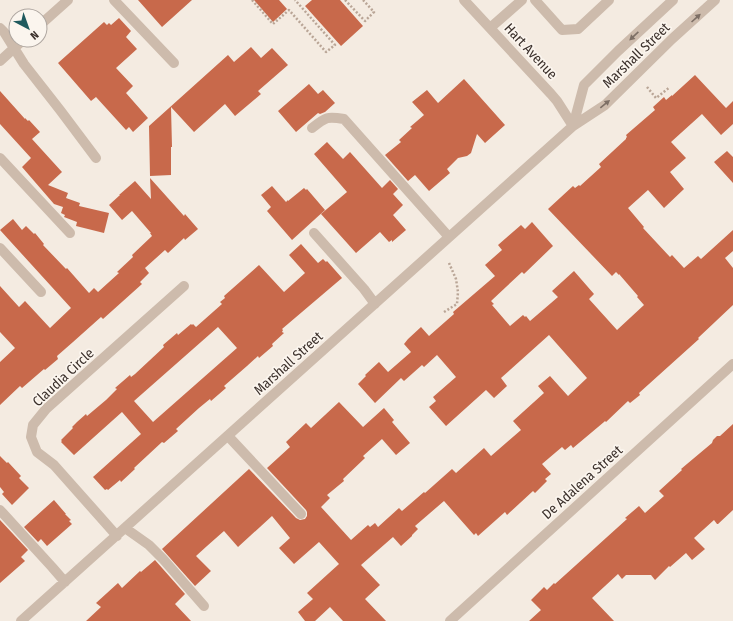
<svg xmlns="http://www.w3.org/2000/svg" width="733" height="621" font-family="'Fira Sans Condensed',sans-serif">
  <rect width="100%" height="100%" fill="#f4ebe1"/>
  <path fill="#c8694b" fill-rule="evenodd" d="M138 0H192L162 27Z
    M254 0H279L287 9 273 22Z
    M312 0H340L363 26 341 46 305 6Z
    M119 18 131 31 126 37 137 49 116 68 133 86 126 93 148 118 133 132 129 127 126 130 96 97 91 101 58 63 104 22 107 25 109 23 111 25Z
    M251 47 261 58 272 48 288 65 258 91 261 94 235 116 225 104 194 132 171 107 172 147H171V175L150 176 149 126 228 55 234 62Z
    M695 75 726 108 733 101V124L721 135 702 114 671 142 686 158 670 172 684 189 664 208 648 190 628 208 644 227 643 228 670 257 672 255 684 268 698 256 701 259 733 230V251L725 258 733 268V305L698 338 699 339 639 393 640 395 630 403 628 401 606 422 605 421 604 422 573 448 571 445 565 450 562 447 542 464 551 474 545 479 547 481 535 493 533 491 507 515 505 512 478 536 476 533 474 535 444 501 415 526 418 529 412 535V536L401 546 393 537 361 565 380 585 365 599 386 621H343L330 607 315 621H305L298 612 313 599 307 593 339 564 319 542 294 564 279 548 290 538 272 516 238 547 224 531 207 546 196 556 211 571 195 586 162 549 249 469 296 518 300 520 305 519 307 516V512L306 510 267 468 290 447 286 442 306 423 311 428 339 402 363 427 384 408 394 420 392 422 410 443 396 455 382 439 363 456 365 458 343 479 344 481 327 495 330 498 321 507 351 540 368 525 370 527 375 523 378 527 399 508 402 511 424 492 425 493 452 469 456 473 484 448 491 456 521 430 513 421 544 393 538 386 550 376 568 396 587 378 549 335 501 378 507 386 494 398 486 390 446 426 429 407 436 401 433 397 456 377 437 355 424 367 422 365 404 381 401 378 375 403 358 384 366 376 365 375 379 362 388 372 411 352 404 344 408 339 421 327 429 336 454 314 453 312 495 276 485 265 502 250 498 245 521 225 525 229 532 222 553 246 524 274 522 272 491 301 494 304 492 305 510 326 523 315 525 317 526 316 530 321 558 297 552 291 574 271 594 294 589 299 617 330 644 305 637 297 638 296 619 274V275L616 272 612 276 548 209 573 186 575 188 579 185 580 186 601 167 599 164 626 139V138L627 137 626 135 655 110 653 107 664 97 666 100 672 95V96Z
    M464 79 505 125 485 143 477 134 471 153 467 156 458 158 447 169 450 173 429 191 415 175 408 181 385 155 401 142 399 140 412 128 410 127 424 115 412 102 427 90 438 103Z
    M309 84 318 94 323 90 335 103 325 112 320 114 318 113 296 132 278 111Z
    M0 91 25 119V118L28 121 29 120 40 132 32 139 62 172 48 185 68 193 66 198 80 203 79 206 109 213 104 233 76 226 77 222 64 217 65 215 61 213 64 204 63 207 54 204 22 167 31 158 0 124Z
    M327 142 343 159 350 152 382 188 390 180 398 189 393 194 403 205 393 215 406 230 392 242V240L389 242 380 232 356 253 321 214 347 192 314 154Z
    M727 151 733 157V183L714 162Z
    M150 178 184 216 185 214 198 229 185 240 184 238 168 253 165 250 145 268 149 273 140 282 142 284 103 319 101 317 73 342 57 356 58 359 45 370 44 369 22 388 20 386 0 405V362L15 348 0 332V286L19 307 25 301 50 328 71 308 0 230 13 219 22 230 26 226 34 234 35 233 44 244 43 245 66 269 67 268 89 293 94 288 98 292 119 273 117 272 133 257 132 255 152 236 150 233H151L132 211 122 220 109 205 120 195H119L135 181 151 199Z
    M272 186 286 202 288 200V201L304 188 306 190 307 189 325 210 292 240 267 211 271 207 261 195Z
    M301 244 318 263 323 259 326 262 327 261 342 278 282 329 283 330 282 332 284 333 272 344 273 346 259 358 258 356 247 366 224 386 226 388 211 401 210 399 199 408 176 429 178 431 164 443 162 442 134 468 135 469 121 482 120 480 108 490 107 489 105 490 93 477 141 434 122 412 74 455 61 442 62 441 61 440 73 428 72 427 77 422 86 414 87 416 106 400 117 389 115 388 130 375 131 377 135 374 164 347 163 345 177 333 178 335 191 324 192 325 193 324 196 327 222 304 220 302 225 298 224 296 259 265 284 292 305 273 289 255ZM218 327 237 348 153 422 134 401Z
    M733 424V510L718 524H717L714 520 694 538 705 549 692 560 686 553 670 567 669 566 655 580 651 575H626L622 579 618 574 592 598 614 621H529L541 610 531 600 544 587 547 590 554 583 555 584 627 519 625 518 639 506 645 513 664 496 659 491 682 470 681 469 712 443 713 440 717 436H720Z
    M0 456 7 463 8 462 21 476 19 478 29 488 12 505 2 494 4 492 0 487Z
    M54 500 66 514H65L71 520 69 521 72 524 47 546 41 539 38 542 24 527Z
    M0 520 28 550 21 557 25 561 0 583Z
    M155 560 185 594 175 604 191 621H86L101 607 96 603 118 583 122 588 140 571 141 572Z"/>
  <g fill="none" stroke-linecap="round" stroke-linejoin="round">
    <path stroke="#b9a596" stroke-width="2.5" stroke-dasharray="2 2" stroke-linecap="butt" d="M252 0 273 24 289 10 326 52 335 45 295 0
      M345 0 365 21 374 12 363 0
      M647 87 656 98 670 87
      M444 312 457 304 458 292 456 279 449 263"/>
    <path stroke="#cdbbac" stroke-width="10" d="M114 0 174 63
      M464 0 551 94 557 101 573 126
      M535 0 562 30 578 29 609 0
      M40 25 68 0
      M0 28 4 32 24 64 60 110 96 158
      M490 28 522 0
      M0 61 23 40
      M573 126 584 85 618 51 673 0
      M312 128C326 117 327 116 344 119L449 237
      M0 158 70 233
      M314 233 364 289 375 304
      M0 248 41 292
      M228 436 301 514
      M0 510 52 567 65 582
      M125 528 149 545 163 559 204 606
      M117 536 54 465 37 452 31 437 33 425 46 409 184 286
      M21 621 573 126 605 105 672 39 715 0
      M450 621 733 364"/>
  </g>
  <defs><path id="oneway-solid" d="M-6-.8H1V-3.2L6.5 0L1 3.2V.8H-6Z"/></defs>
  <g fill="#7d6f65">
    <use href="#oneway-solid" transform="translate(696 18) rotate(-42)"/>
    <use href="#oneway-solid" transform="translate(634 36) rotate(137)"/>
    <use href="#oneway-solid" transform="translate(605 104) rotate(-39)"/>
  </g>
  <g text-anchor="middle" stroke-width="3.5" stroke-linejoin="round" paint-order="stroke">
    <g font-size="14" fill="#3b302b" stroke="#fbf5ee">
      <text transform="translate(531 51) rotate(47)" y="5">Hart Avenue</text>
      <text transform="translate(636 55) rotate(-44)" y="5">Marshall Street</text>
      <text transform="translate(288 363) rotate(-42)" y="5">Marshall Street</text>
      <text transform="translate(63 377) rotate(-43)" y="5">Claudia Circle</text>
      <text transform="translate(582 482) rotate(-42)" y="5">De Adalena Street</text>
    </g>
  </g>
  <g transform="translate(28 28) rotate(139)"><circle r="19" fill="#fbf5ee" stroke="#aea6a0"/>
  <path d="M0-3L7 15L0 10L-7 15Z" fill="#1f5a5e"/>
  <text y="-6" font-size="11" font-weight="bold" text-anchor="middle" fill="#3b302b">N</text>
  </g>
</svg>
